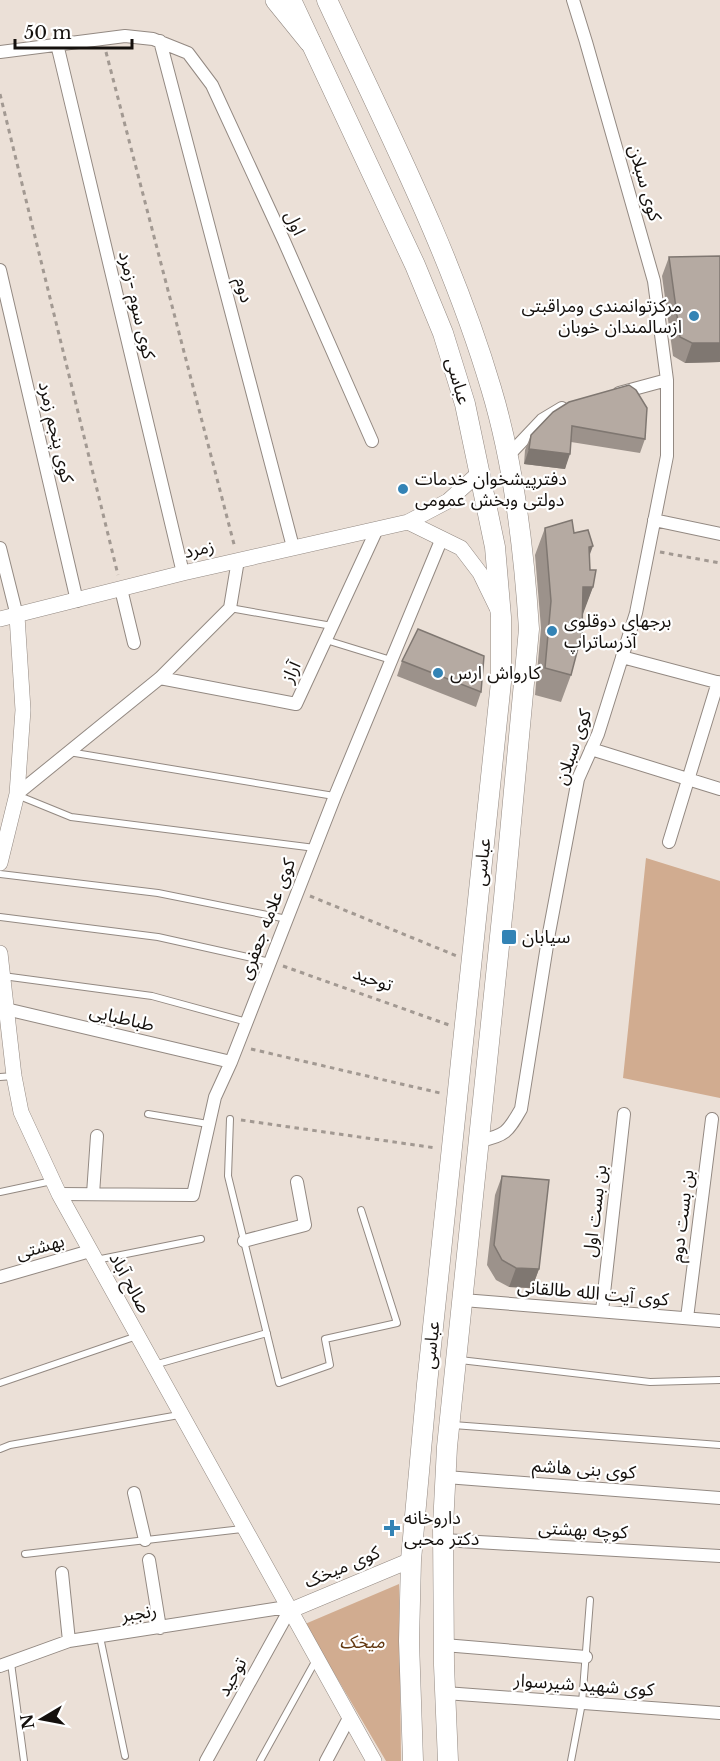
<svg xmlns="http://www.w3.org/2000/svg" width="720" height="1761" font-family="'Libre Baskerville','Noto Sans Arabic',serif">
  <rect width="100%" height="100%" fill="#ebe0d7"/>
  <path fill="#d1ac90" d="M646 858 720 881V1098L623 1078Z
    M399 1584 401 1761H386L305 1624Z"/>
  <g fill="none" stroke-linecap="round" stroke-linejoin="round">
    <g stroke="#938982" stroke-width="8">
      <path id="service" d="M230 608 332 626
        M326 640 391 660
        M69 752 334 796
        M17 795 71 817 315 848
        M0 874 158 893 287 919
        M0 917 158 937 270 962
        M3 976 152 996 247 1022
        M0 1077 14 1076
        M148 1114 208 1124
        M230 1119 228 1176 279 1383 330 1365 325 1339 397 1323 361 1210
        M0 1192 52 1181
        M96 1260 201 1239
        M460 1360 650 1382 720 1380
        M154 1365 267 1333
        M0 1383 137 1336
        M453 1425 720 1445
        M0 1449 10 1445 179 1415
        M25 1554 242 1529
        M100 1637 125 1756
        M11 1663 24 1761
        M260 1761 316 1660
        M571 1761 582 1703 590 1600"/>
    </g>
    <g stroke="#938982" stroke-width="14">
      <path id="minor" d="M160 41 293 547
        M57 44 183 573
        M0 52 125 36 153 39 188 53 212 85 284 241 372 441
        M0 270 77 601
        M619 393 667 380
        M508 456 542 420 562 408
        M654 520 720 534
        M0 548 17 616
        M121 589 134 643
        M622 657 720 683
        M160 678 296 704 377 529
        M591 749 720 789
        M17 794 160 678 230 608 238 560
        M669 842 718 682
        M0 1010 6 1009 231 1062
        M479 1141C505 1136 508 1132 521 1109L549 933 578 779 598 734 636 613 667 456V380L654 281 586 42 573 0
        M59 1194 193 1195 215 1097 231 1062 335 796 442 538
        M93 1194 97 1136
        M244 1241 305 1225 297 1182
        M0 1277 90 1251
        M463 1300 720 1321
        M602 1311 624 1114
        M687 1318 712 1119
        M446 1477 720 1498
        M134 1493 145 1540
        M443 1540 720 1556
        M149 1560 160 1628
        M62 1573 69 1641
        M444 1645 586 1657
        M0 1666 69 1641 287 1607
        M445 1693 720 1713
        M206 1761 289 1611
        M326 1761 349 1718"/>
    </g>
    <g stroke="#938982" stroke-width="16">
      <path id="tertiary" d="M408 522 461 548 480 573 498 610
        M0 619 183 573 408 522 448 501 480 472
        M0 863 17 794 23 710 17 616
        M0 953 14 1076 21 1112 59 1194 374 1761
        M289 1611 411 1560"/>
    </g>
    <g stroke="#938982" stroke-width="21">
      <path id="primary" d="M291 0 415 265 443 333 465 404 495 547 501 617V682L427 1384 411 1560 409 1641 413 1761
        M327 0C386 127 451 253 491 388 514 464 524 550 529 629L504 898 447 1447 443 1526 444 1665 448 1761"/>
    </g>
    <g stroke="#938982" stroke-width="22">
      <path id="trunk" d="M276 0 310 42"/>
    </g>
    <path stroke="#a29992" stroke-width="3" stroke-dasharray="4.5 4.5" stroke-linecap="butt" d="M106 52 235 548
      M0 94 118 575
      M660 552 720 563
      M310 896 457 956
      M283 966 449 1025
      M251 1049 440 1093
      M241 1120 436 1148"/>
    <use href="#service" stroke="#fff" stroke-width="6"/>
    <use href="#minor" stroke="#fff" stroke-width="12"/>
    <use href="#tertiary" stroke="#fff" stroke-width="15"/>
    <use href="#primary" stroke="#fff" stroke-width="20"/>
    <use href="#trunk" stroke="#fff" stroke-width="21"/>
  </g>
  <path fill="#9c928b" d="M669 257 720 362 685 363 673 356 662 276Z
    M553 412 645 439 640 453 571 442 565 469 524 464 525 450 531 435Z
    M545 528 574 533 589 556 590 570 593 587 582 614 571 675 561 702 535 695 541 628 535 555Z
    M402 661 481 692 476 707 397 676Z
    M502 1176 539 1269 532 1288 509 1287 496 1280 487 1265 495 1195Z"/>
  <path fill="#7f7771" d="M692 343H720V362L685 363Z
    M529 449 570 454 565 469 524 464Z
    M593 546 583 573 589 547Z
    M583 587H593L583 614H573Z
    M516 1268 539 1269 532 1288 509 1287Z"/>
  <path fill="#b5aaa2" stroke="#7f7771" stroke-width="1.5" d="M720 256V343H692L680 337 669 257Z
    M629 385 636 390 647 408 645 439 572 426 570 454 529 449 531 435 553 412 569 402Z
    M572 520 574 533 588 530 593 546 589 547 590 570H596L593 587H583L582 633 571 675 545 668 551 601 545 528Z
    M418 629 484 656 481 692 402 661Z
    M502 1176 549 1180 539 1269 516 1268 502 1260 494 1245Z"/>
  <g fill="#3383b5" stroke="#fff" stroke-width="2">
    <circle cx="694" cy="316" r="6"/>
    <circle cx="403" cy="489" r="6"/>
    <circle cx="552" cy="631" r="6"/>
    <circle cx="438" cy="673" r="6"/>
    <rect x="501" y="929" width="16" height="16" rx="3"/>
    <path d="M389 1519h6v6h6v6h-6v6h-6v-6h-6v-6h6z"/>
  </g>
  <g text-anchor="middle" stroke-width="4.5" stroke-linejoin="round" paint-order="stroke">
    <g font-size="18" fill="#14100d" stroke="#fff">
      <text transform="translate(645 183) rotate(74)" y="6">کوی سبلان</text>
      <text transform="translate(295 223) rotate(65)" y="6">اول</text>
      <text transform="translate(244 290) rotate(75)" y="6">دوم</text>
      <text transform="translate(137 305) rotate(77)" y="6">کوی سوم -زمرد</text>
      <text transform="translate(458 381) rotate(74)" y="6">عباسى</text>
      <text transform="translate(56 432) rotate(77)" y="6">کوی پنجم زمرد</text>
      <text transform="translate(199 549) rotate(-13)" y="6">زمرد</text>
      <text transform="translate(291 672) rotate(-65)" y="6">آراز</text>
      <text transform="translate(573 747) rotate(-71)" y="6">کوی سبلان</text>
      <text transform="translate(482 862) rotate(-84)" y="6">عباسى</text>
      <text transform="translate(267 919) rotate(-69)" y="6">کوی علامه جعفری</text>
      <text transform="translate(373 979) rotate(20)" y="6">توحید</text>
      <text transform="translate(122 1018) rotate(13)" y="6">طباطبایی</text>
      <text transform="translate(595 1211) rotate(-83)" y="6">بن بست اول</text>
      <text transform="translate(682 1216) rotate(-83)" y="6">بن بست دوم</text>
      <text transform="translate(40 1247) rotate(-16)" y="6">بهشتی</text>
      <text transform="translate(130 1283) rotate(61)" y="6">صالح آباد</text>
      <text transform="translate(593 1293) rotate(5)" y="6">کوی آیت الله طالقانی</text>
      <text transform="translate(431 1345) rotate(-84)" y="6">عباسى</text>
      <text transform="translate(584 1469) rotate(4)" y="6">کوی بنی هاشم</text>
      <text transform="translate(583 1530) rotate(3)" y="6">کوچه بهشتی</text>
      <text transform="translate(342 1567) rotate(-23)" y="6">کوی میخک</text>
      <text transform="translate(139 1613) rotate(-9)" y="6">رنجبر</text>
      <text transform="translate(232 1677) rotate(-61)" y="6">توحید</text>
      <text transform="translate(584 1685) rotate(4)" y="6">کوی شهید شیرسوار</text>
    </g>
    <g font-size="18" fill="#14100d" stroke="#fff" text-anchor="start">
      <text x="682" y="312" text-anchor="end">مرکزتوانمندی ومراقبتی<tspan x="682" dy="21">ازسالمندان خوبان</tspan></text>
      <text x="415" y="485">دفترپیشخوان خدمات<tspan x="415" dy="21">دولتی وبخش عمومی</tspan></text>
      <text x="564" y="627">برجهای دوقلوی<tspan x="564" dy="21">آذرساتراپ</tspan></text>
      <text x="450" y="679">کارواش ارس</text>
      <text x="522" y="943">سیابان</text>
      <text x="404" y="1524">داروخانه<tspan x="404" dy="21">دکتر محبی</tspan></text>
    </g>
    <g font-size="18" font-style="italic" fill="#643911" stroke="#fff">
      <text x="362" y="1648">میخک</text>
    </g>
  </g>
  <g transform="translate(42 1719) rotate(260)" stroke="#ffffff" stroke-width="4.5" paint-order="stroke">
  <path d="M0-4.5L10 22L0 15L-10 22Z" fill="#14100d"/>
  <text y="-9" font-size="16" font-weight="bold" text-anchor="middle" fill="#14100d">N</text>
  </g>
  <path d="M15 39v9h117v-9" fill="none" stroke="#14100d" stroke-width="3"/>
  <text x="24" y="39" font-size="18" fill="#14100d" stroke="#ffffff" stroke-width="4.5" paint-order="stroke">50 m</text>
</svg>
